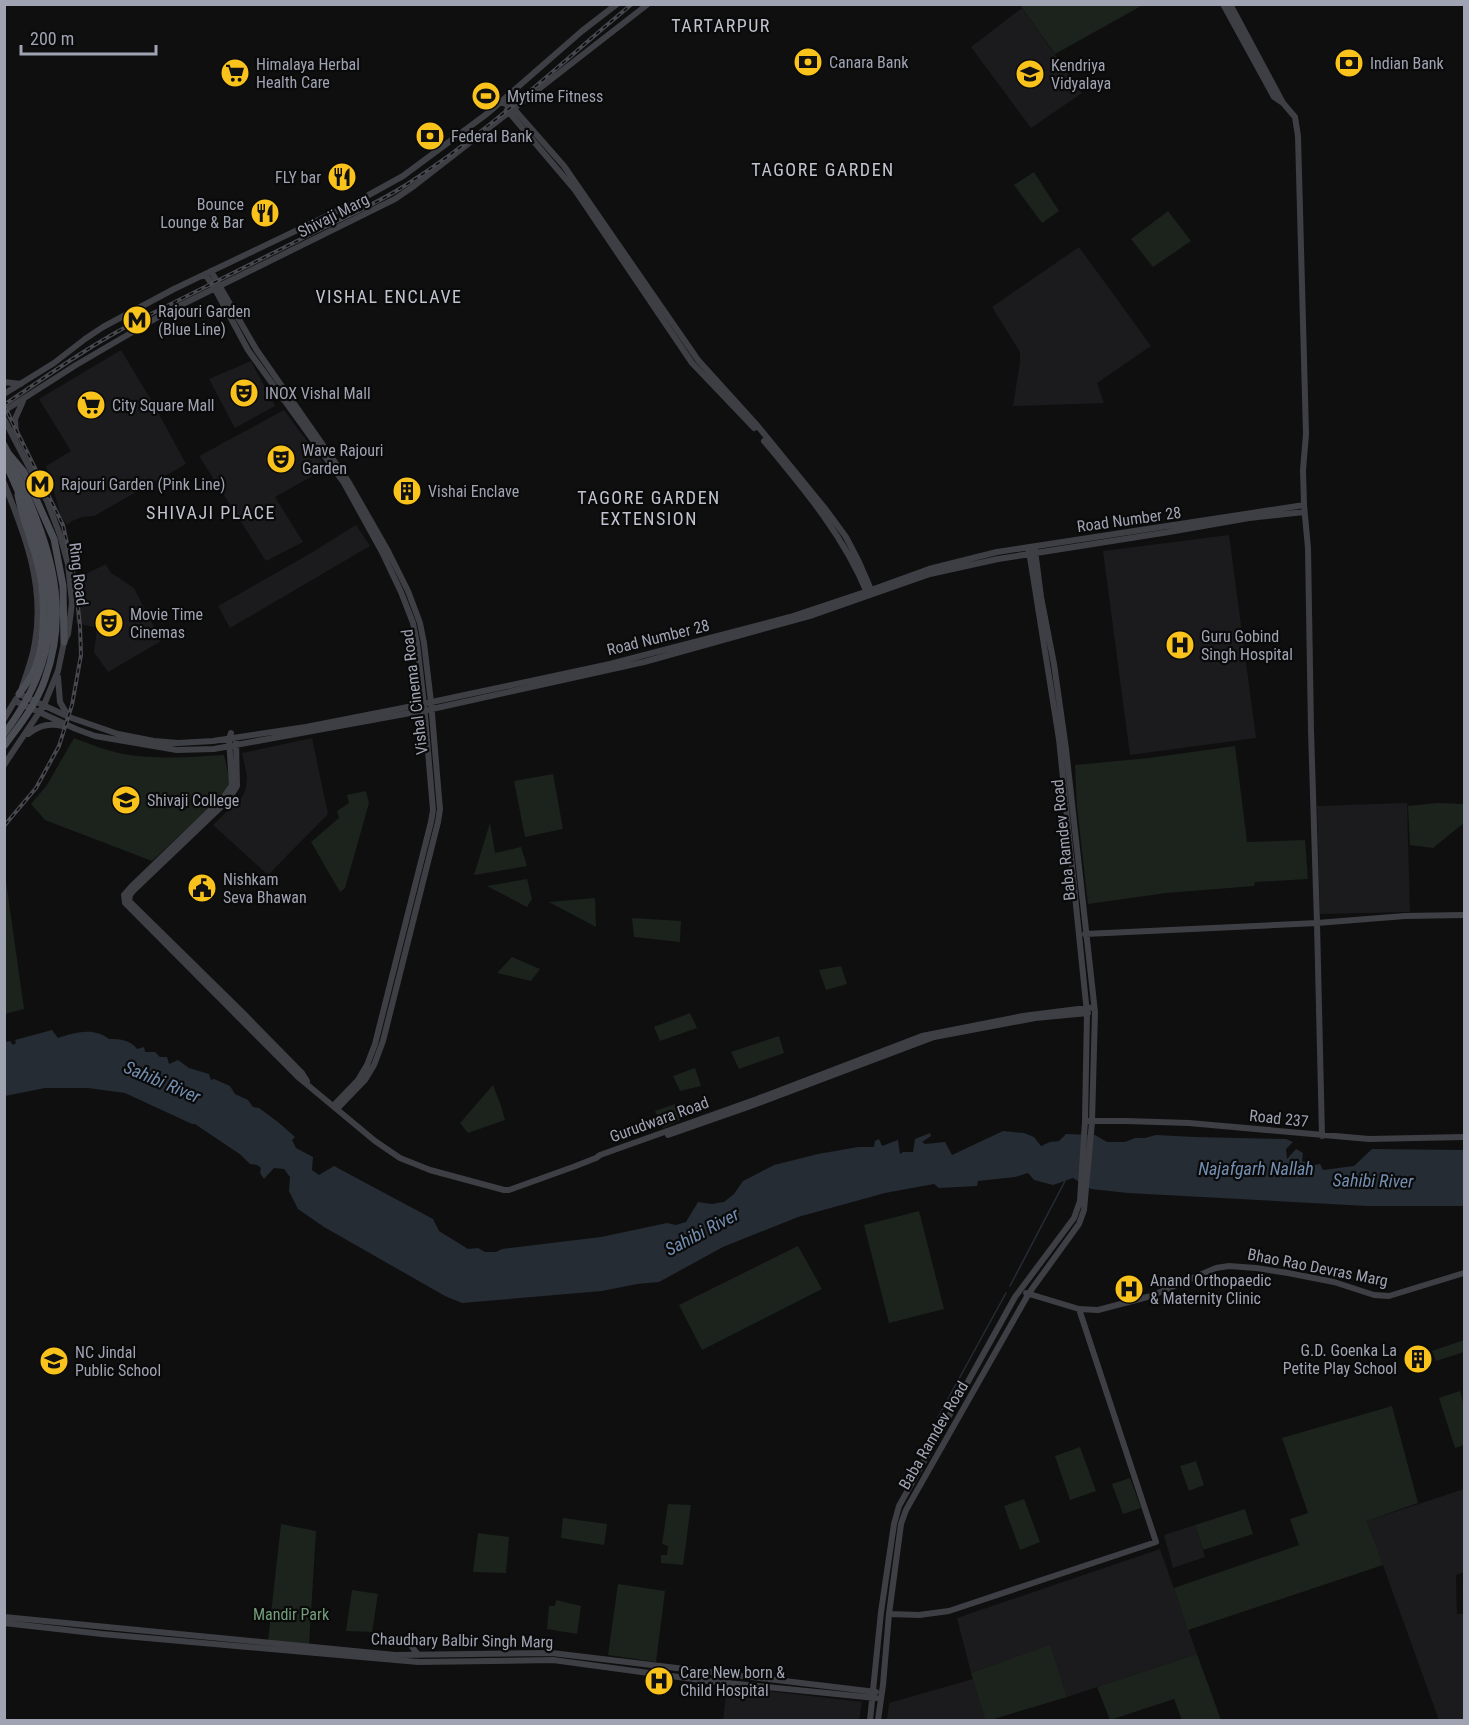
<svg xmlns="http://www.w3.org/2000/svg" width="1469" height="1725" font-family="'Roboto Condensed',sans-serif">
  <rect width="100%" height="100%" fill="#0f0f10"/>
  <path fill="#1b1b1d" d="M1022 8 1082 93 1031 128 971 47Z
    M1079 247 1151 346 1097 383 1104 403 1013 406 1020 362V352L992 307Z
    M121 350 153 403 186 464 94 516 82 517 72 521 67 525 61 516 46 466 71 451 39 399Z
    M251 361 275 406 235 428 209 379Z
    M284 410 327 468 275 497 303 542 266 561 199 456Z
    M356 525 370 546 230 628 218 606 306 556Z
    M1229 535 1256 738 1130 755 1103 551Z
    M106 564 110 572 134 588 161 641 108 672 94 652 97 628 76 623 78 578Z
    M312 738 328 814 268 875 213 825 243 796 246 787 247 776 242 753Z
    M1407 803 1410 912 1320 914 1317 806Z
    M1464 1489V1572L1456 1575 1457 1614H1464V1720H1439L1367 1521Z
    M1195 1525 1205 1557 1173 1568 1164 1535Z
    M1160 1549 1197 1654 1067 1697 1049 1646 971 1673 957 1618Z
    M973 1679 985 1720H887L889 1703Z
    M727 1686 862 1702 859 1720H723Z"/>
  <path fill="#1b231c" d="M1020 5H1143L1055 54Z
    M1034 172 1059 211 1042 223 1014 185Z
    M1168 211 1191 241 1153 267 1131 239Z
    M74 738C90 744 107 751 124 754 157 760 191 757 224 755L230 782 221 797 152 861 45 820 31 804 47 785Z
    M1235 746 1247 842 1305 840 1308 879 1255 882 1254 886 1166 893 1088 904 1077 807 1075 765 1149 758Z
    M553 774 563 829 525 837 514 781Z
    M366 791 369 803 345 888 340 892 311 842 339 818 337 811 349 803 347 795Z
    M1437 803 1464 804V823L1433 848 1410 845 1408 806Z
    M490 823 495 853 521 847 527 866 474 875Z
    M4 867 24 1009 5 1014H4Z
    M527 879 532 899 527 907 487 886Z
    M595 898 596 927 549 902Z
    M632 918 681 921 680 942 634 937Z
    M512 957 540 969 531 981 497 973Z
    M841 966 847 984 826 990 819 970Z
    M690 1013 697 1028 660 1041 654 1027Z
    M779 1036 784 1053 739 1069 731 1052Z
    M695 1068 701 1086 680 1091 673 1076Z
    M493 1085 500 1103 505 1120 468 1133 460 1123Z
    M675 1104 680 1120 663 1128 655 1111Z
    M919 1211 944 1309 889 1323 864 1225Z
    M798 1246 822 1289 702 1350 679 1305Z
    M1464 1340V1352L1436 1361 1432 1351Z
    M1460 1391 1464 1406V1445L1455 1448 1439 1398Z
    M1392 1406 1418 1503 1367 1521 1383 1565 1188 1630 1174 1588 1299 1545 1290 1519 1308 1513 1282 1438Z
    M1080 1447 1096 1491 1070 1500 1055 1456Z
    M1196 1461 1204 1485 1189 1491 1180 1466Z
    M1130 1478 1141 1508 1123 1514 1112 1484Z
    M1024 1499 1040 1542 1020 1550 1004 1506Z
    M668 1504 691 1505 683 1565 661 1563V1555H667L668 1546 662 1544Z
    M1245 1509 1253 1534 1203 1550 1195 1525Z
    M563 1518 607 1524 604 1545 561 1538Z
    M281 1524 316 1531 309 1645 268 1641Z
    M478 1533 509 1537 506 1573 473 1572Z
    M618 1584 665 1591 656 1662 608 1655Z
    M352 1590 378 1594 372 1632 346 1631Z
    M556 1600 581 1606 577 1634 547 1629 549 1606H555Z
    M1050 1645 1067 1697 990 1720H985L971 1673Z
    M1197 1654 1221 1720H1182L1174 1699 1110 1720 1097 1687Z"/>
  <path fill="#252c34" d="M52 1030 58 1038C75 1032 95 1027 109 1039 120 1039 131 1040 137 1049L144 1047 145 1052H155L160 1057H167L169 1064 178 1060 189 1068 209 1074 211 1080 214 1079 230 1086 235 1094 248 1100 253 1107 259 1108 278 1122 295 1137 292 1140 296 1148 313 1157 312 1170 319 1175 334 1166 433 1219 439 1231 468 1249 478 1248 485 1252H496L502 1249 601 1237 667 1223 676 1225 686 1222 698 1202 712 1204 724 1202 734 1194 743 1181 774 1165 818 1154 858 1147H874L875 1141 879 1139 882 1146 898 1140 900 1154 903 1152H913L915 1139 930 1133 931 1136 922 1142 925 1144 945 1142 952 1155 1003 1131 1024 1133 1034 1137 1041 1146 1050 1142 1059 1141 1066 1134 1095 1135 1107 1142H1125L1135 1138H1145L1156 1135 1195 1137 1286 1139 1293 1142 1286 1149 1287 1159 1296 1149 1303 1153 1302 1161 1314 1165 1320 1164 1323 1170 1354 1166 1372 1149 1464 1150V1206H1367L1128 1193 1091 1189 1073 1178 1053 1185 1034 1180 1028 1173 1015 1177 978 1181 977 1186 939 1188 934 1184 885 1193 798 1217 723 1247 659 1282 637 1284 602 1291 462 1303 445 1296 324 1227 298 1209 289 1191 290 1177 284 1169 274 1168 264 1179 260 1173 261 1168 257 1165 250 1164 241 1155 195 1124H192L125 1093 88 1088H45L5 1096V1042L10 1041 13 1045 16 1043 15 1040Z"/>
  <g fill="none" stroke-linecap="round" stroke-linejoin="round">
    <path stroke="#252c34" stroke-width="1.5" d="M1010 1286 1065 1181
      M938 1417 1006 1293"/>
    <path stroke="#3e3f45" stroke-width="6" d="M1223 4 1274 97 1283 103 1295 117 1298 136 1306 434 1303 470 1304 505 1308 548 1311 730 1317 923 1322 1136
      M1230 4 1283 103
      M502 102 514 109 564 166 698 360 756 424 827 511 846 537 859 562 872 592
      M507 110 575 190 692 363 754 428
      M211 271 256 349 348 481 388 551 408 591 420 623 424 643 431 702 438 786 440 809 438 822 383 1041 374 1065 365 1080 337 1109
      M205 274 215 289 248 350 344 483 382 552 401 592 413 623 417 643 424 704 433 810 431 822 375 1044 367 1065 358 1080 334 1105
      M4 382 21 384
      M4 394 54 363 85 339 103 327 174 289 356 202 403 176 488 113 582 31 617 4
      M4 411 76 365 165 313 395 199 414 186 648 4
      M4 419 47 501 60 535 68 564 72 603 68 634 64 642 58 671 44 705 4 765
      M16 436 15 419 23 401
      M764 441C803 488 844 536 867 593
      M4 483C25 534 45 586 35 642 33 657 27 673 22 687
      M58 677 60 702 68 716
      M19 694 69 717 118 734 154 741 178 743 213 741 306 727 413 706 610 664 790 617 871 590 929 569 997 552 1304 505
      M15 701 76 729 95 736 177 750 214 749 432 709 644 662 813 615 930 574 998 559 1169 532 1249 518 1304 512
      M4 719 16 699
      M231 733 229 739 232 785 223 798 131 887 124 895 125 903 298 1077 375 1141 400 1158 430 1170 504 1190H509L573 1167 596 1158 600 1155 757 1099 922 1036 1023 1016 1094 1007
      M28 734C40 725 49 723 63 726
      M236 741 237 786 231 796 223 805 133 891 130 895 129 901 244 1014 302 1073 307 1081
      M1085 934 1317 923 1405 916 1464 915
      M1088 1121H1126L1189 1123 1369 1139 1464 1137
      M668 1135 748 1107 934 1037 1035 1018 1088 1013
      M1026 1293 1079 1309 1098 1310 1151 1296 1216 1268 1229 1266 1256 1268 1288 1273 1334 1282 1374 1295 1389 1296 1464 1273
      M889 1614 919 1615 949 1611 1156 1542 1079 1309
      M4 1617 395 1655 552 1653 876 1692
      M4 1623 102 1634 418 1662 553 1660 708 1681 876 1698
      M408 1641 418 1655
      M870 1720 881 1612 894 1524 899 1506 1015 1297 1074 1218 1080 1201 1085 1121 1087 1013 1059 739 1029 551
      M878 1720 883 1685 889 1614 901 1524 906 1510 1029 1293 1079 1224 1084 1210 1092 1122 1095 1012 1066 749 1054 664 1041 597 1035 550"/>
    <path stroke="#4b4d54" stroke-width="7" d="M4 445 8 453 24 472 54 539 63 586 64 642
      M18 495C22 517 30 536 36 557 46 591 47 643 32 675 28 682 23 688 19 694"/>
    <g stroke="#46484e" stroke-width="4">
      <path id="rail" d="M4 405C48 375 92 344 139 320 198 290 258 261 317 231 348 216 380 202 409 183 490 131 558 65 632 4
        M4 405 63 525 75 580 80 626 81 655 72 705 59 746 36 788 4 826"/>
    </g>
    <use href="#rail" stroke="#0a0a0b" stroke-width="1.5" stroke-dasharray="4.5" stroke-linecap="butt"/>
    <path stroke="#4b4d54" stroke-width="7" d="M4 460C51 561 78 636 4 734
      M4 746C20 725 37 703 45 679 75 596 41 527 8 453"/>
  </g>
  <defs>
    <g id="bank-disc" transform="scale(1.5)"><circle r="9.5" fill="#fac31c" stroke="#0a0a0b"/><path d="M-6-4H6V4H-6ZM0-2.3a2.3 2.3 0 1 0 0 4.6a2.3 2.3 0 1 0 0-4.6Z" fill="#111"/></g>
    <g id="supermarket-disc" transform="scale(1.5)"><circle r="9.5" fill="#fac31c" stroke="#0a0a0b"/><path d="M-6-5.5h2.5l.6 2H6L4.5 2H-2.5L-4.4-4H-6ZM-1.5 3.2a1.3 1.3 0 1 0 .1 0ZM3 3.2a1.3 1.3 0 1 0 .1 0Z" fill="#111"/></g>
    <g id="school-disc" transform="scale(1.5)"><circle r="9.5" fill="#fac31c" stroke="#0a0a0b"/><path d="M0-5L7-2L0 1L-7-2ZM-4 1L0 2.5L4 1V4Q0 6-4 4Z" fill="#111"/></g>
    <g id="stadium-disc" transform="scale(1.5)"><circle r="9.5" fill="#fac31c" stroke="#0a0a0b"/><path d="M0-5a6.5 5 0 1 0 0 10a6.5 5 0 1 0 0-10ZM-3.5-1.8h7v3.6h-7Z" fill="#111"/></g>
    <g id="restaurant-disc" transform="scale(1.5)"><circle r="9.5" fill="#fac31c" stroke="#0a0a0b"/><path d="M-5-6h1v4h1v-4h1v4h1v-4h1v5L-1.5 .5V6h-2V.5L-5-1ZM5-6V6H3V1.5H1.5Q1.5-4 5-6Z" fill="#111"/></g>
    <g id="metro-disc" transform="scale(1.5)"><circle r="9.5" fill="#fac31c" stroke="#0a0a0b"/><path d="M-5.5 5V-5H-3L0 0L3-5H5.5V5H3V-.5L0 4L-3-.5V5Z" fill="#111"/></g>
    <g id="theatre-disc" transform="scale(1.5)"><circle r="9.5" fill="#fac31c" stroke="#0a0a0b"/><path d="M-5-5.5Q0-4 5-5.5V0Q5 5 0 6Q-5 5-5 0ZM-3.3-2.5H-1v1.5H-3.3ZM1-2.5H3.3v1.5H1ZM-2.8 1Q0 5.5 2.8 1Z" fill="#111"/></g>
    <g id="building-disc" transform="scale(1.5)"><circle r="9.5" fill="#fac31c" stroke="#0a0a0b"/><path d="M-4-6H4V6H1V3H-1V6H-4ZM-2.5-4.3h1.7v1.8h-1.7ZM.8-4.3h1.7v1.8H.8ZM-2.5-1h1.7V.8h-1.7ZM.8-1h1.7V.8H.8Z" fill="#111"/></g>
    <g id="hospital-disc" transform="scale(1.5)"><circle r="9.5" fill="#fac31c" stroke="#0a0a0b"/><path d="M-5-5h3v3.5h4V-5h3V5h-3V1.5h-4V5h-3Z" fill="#111"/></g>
    <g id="university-disc" transform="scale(1.5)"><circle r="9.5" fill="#fac31c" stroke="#0a0a0b"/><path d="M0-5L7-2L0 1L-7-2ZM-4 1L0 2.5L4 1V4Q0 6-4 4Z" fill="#111"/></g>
    <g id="civic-disc" transform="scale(1.5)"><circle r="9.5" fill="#fac31c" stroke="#0a0a0b"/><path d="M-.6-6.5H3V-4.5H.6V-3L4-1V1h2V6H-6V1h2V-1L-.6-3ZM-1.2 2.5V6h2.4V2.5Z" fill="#111"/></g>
  </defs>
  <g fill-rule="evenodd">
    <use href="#bank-disc" x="808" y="62"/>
    <use href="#bank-disc" x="1349" y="63"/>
    <use href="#supermarket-disc" x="235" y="73"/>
    <use href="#school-disc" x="1030" y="74"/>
    <use href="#stadium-disc" x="486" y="96"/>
    <use href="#bank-disc" x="430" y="136"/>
    <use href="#restaurant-disc" x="342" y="177"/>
    <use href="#restaurant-disc" x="265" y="213"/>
    <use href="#metro-disc" x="137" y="320"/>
    <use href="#theatre-disc" x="244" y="393"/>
    <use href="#supermarket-disc" x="91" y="405"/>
    <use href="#theatre-disc" x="281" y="459"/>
    <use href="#metro-disc" x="40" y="484"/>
    <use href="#building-disc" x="407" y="491"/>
    <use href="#theatre-disc" x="109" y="623"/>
    <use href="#hospital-disc" x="1180" y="645"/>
    <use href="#university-disc" x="126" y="800"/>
    <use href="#civic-disc" x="202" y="888"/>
    <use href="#hospital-disc" x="1129" y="1289"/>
    <use href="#building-disc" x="1418" y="1359"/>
    <use href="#school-disc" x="54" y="1361"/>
    <use href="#hospital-disc" x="659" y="1681"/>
  </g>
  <g text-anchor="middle" stroke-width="4.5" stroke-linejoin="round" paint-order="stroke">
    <g font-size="16" fill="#9fa3b2" stroke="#0a0a0b" text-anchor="start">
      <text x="829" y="68">Canara Bank</text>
      <text x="1370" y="69">Indian Bank</text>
      <text x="256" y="70">Himalaya Herbal<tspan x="256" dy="18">Health Care</tspan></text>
      <text x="1051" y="71">Kendriya<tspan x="1051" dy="18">Vidyalaya</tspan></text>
      <text x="507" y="102">Mytime Fitness</text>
      <text x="451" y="142">Federal Bank</text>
      <text x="321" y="183" text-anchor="end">FLY bar</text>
      <text x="244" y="210" text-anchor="end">Bounce<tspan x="244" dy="18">Lounge &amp; Bar</tspan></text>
      <text x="158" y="317">Rajouri Garden<tspan x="158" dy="18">(Blue Line)</tspan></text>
      <text x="265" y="399">INOX Vishal Mall</text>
      <text x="112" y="411">City Square Mall</text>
      <text x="302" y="456">Wave Rajouri<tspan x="302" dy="18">Garden</tspan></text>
      <text x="61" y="490">Rajouri Garden (Pink Line)</text>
      <text x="428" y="497">Vishai Enclave</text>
      <text x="130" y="620">Movie Time<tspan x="130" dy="18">Cinemas</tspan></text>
      <text x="1201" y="642">Guru Gobind<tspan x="1201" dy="18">Singh Hospital</tspan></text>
      <text x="147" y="806">Shivaji College</text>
      <text x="223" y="885">Nishkam<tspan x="223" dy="18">Seva Bhawan</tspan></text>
      <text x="1150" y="1286">Anand Orthopaedic<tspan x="1150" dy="18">&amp; Maternity Clinic</tspan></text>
      <text x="1397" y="1356" text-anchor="end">G.D. Goenka La<tspan x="1397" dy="18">Petite Play School</tspan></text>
      <text x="75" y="1358">NC Jindal<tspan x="75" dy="18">Public School</tspan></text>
      <text x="680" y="1678">Care New born &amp;<tspan x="680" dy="18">Child Hospital</tspan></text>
    </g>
    <g font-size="16" fill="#9fa3b2" stroke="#0a0a0b">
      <text transform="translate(333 215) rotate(-27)" y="6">Shivaji Marg</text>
      <text transform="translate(1129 519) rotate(-8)" y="6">Road Number 28</text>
      <text transform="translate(79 574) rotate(83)" y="6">Ring Road</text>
      <text transform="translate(658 637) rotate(-14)" y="6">Road Number 28</text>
      <text transform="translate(414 692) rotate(-97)" y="6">Vishal Cinema Road</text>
      <text transform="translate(1063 840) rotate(-96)" y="6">Baba Ramdev Road</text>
      <text transform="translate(1279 1118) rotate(6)" y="6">Road 237</text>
      <text transform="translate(659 1119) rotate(-20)" y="6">Gurudwara Road</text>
      <text transform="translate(1318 1267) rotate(11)" y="6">Bhao Rao Devras Marg</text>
      <text transform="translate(933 1435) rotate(-60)" y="6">Baba Ramdev Road</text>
      <text transform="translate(462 1640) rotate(1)" y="6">Chaudhary Balbir Singh Marg</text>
    </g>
    <g font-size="16" fill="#749e7b" stroke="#0a0a0b">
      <text x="291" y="1620">Mandir Park</text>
    </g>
    <g font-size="18" letter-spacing="1.5" fill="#c0c2ce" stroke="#0a0a0b">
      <text x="721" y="32">TARTARPUR</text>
      <text x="823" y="176">TAGORE GARDEN</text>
      <text x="389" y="303">VISHAL ENCLAVE</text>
      <text x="649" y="504">TAGORE GARDEN<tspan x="649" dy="21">EXTENSION</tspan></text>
      <text x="211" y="519">SHIVAJI PLACE</text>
    </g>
    <g font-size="18" font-style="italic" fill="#738eb0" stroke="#0a0a0b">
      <text transform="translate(162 1082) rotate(23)" y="6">Sahibi River</text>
      <text x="1256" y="1175">Najafgarh Nallah</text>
      <text transform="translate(1373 1181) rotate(1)" y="6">Sahibi River</text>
      <text transform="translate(702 1232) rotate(-28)" y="6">Sahibi River</text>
    </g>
  </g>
  <rect width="1469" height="1725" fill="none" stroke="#9fa3b2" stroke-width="12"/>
  <path d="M21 45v9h135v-9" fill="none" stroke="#9fa3b2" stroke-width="3"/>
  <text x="30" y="45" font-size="18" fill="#9fa3b2" stroke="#0a0a0b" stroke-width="4.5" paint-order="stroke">200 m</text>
</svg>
